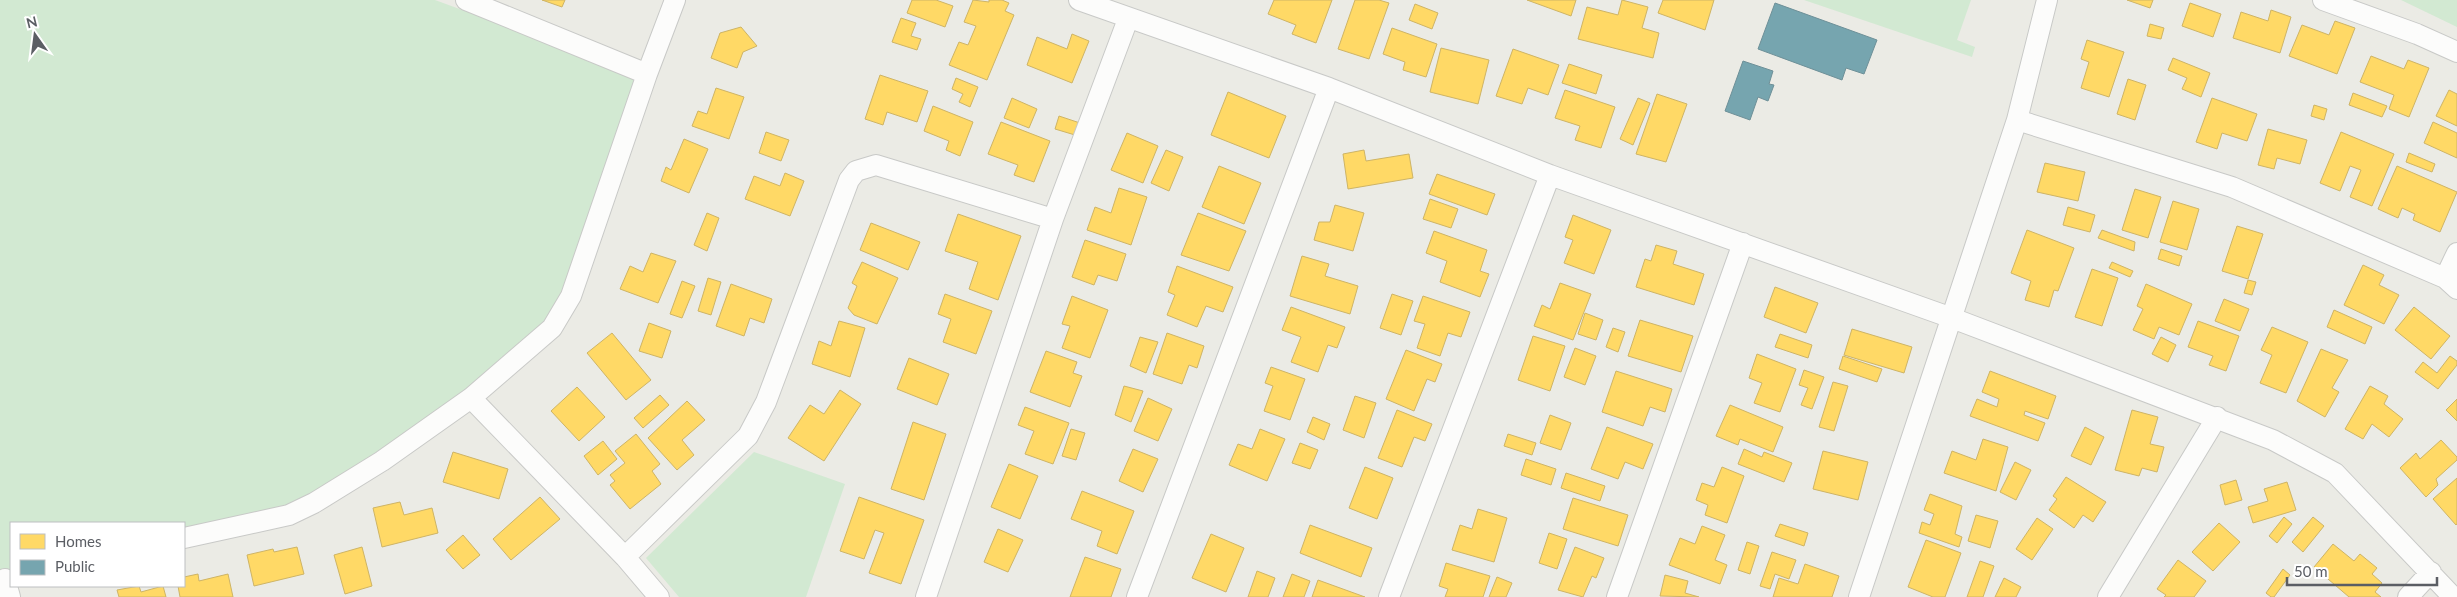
<svg xmlns="http://www.w3.org/2000/svg" width="2457" height="597" font-family="Lato,sans-serif">
  <rect width="100%" height="100%" fill="#ebebe5"/>
  <path fill="#d2e9d2" d="M0 0H435L642 76 568 295 548 325 468 394 287 510 184 533V523H11V572L0 574Z
    M1804 0H1971L1957 40 1975 47 1972 57Z
    M2401 0H2457V27Z
    M754 452 845 484 806 597H679L646 558Z"/>
  <path fill="#ffd966" stroke="#ceb465" d="M542 0H565L562 7Z
    M912 0H936L953 6 945 27 907 13Z
    M973 0 989 2V0H1002L1009 3 1005 11 1014 15 987 80 949 65 959 42 968 45 976 26 964 22Z
    M1274 0H1332L1316 43 1292 34 1296 25 1268 14Z
    M1355 0H1379L1389 3 1369 59 1338 49Z
    M1527 0H1576L1571 16Z
    M1622 0 1648 7 1642 28 1659 33 1653 58 1578 39 1587 7 1618 15Z
    M1663 0H1714L1705 30 1658 13Z
    M2127 0H2153L2150 8Z
    M2190 3 2221 14 2213 37 2182 26Z
    M1415 4 1438 13 1432 29 1409 20Z
    M2271 10 2291 17 2280 53 2233 38 2241 12 2268 21Z
    M901 18 916 23 911 36 921 39 917 50 892 42Z
    M2335 21 2355 28 2337 74 2289 56 2302 25 2329 35Z
    M2150 24 2164 28 2161 39 2147 36Z
    M741 27 757 46 743 52 737 68 711 58 720 33Z
    M1392 28 1437 44 1426 77 1403 70 1405 62 1383 54Z
    M1072 34 1089 41 1072 83 1027 65 1037 37 1067 49Z
    M2087 40 2124 52 2109 97 2081 88 2089 62 2081 59Z
    M1441 48 1489 60 1478 104 1430 92Z
    M1513 49 1559 65 1548 95 1528 88 1522 104 1496 96Z
    M2371 56 2404 69 2408 60 2429 68 2409 117 2389 109 2394 95 2360 82Z
    M2173 58 2210 73 2201 97 2182 89 2187 78 2168 70Z
    M1569 64 1602 75 1596 94 1562 83Z
    M880 75 928 91 917 122 887 112 883 125 865 119Z
    M956 78 978 87 970 107 959 102 963 94 952 89Z
    M2128 79 2146 85 2135 120 2117 114Z
    M716 88 744 97 729 139 692 126 698 111 707 114Z
    M1565 90 1615 107 1601 148 1575 140 1580 126 1555 118Z
    M2449 90 2457 94V126L2436 116Z
    M1228 92 1286 116 1269 158 1211 135Z
    M2353 93 2387 106 2382 117 2349 105Z
    M1657 94 1687 104 1666 162 1636 154Z
    M1012 98 1037 109 1029 128 1004 118Z
    M1638 98 1650 103 1633 145 1620 139Z
    M2212 98 2257 114 2247 141 2222 133 2217 149 2196 142Z
    M2314 105 2327 109 2324 120 2311 116Z
    M933 106 973 122 960 156 946 150 949 141 924 131Z
    M1059 116 1080 123 1075 135 1055 129Z
    M1001 122 1050 141 1034 182 1014 175 1018 165 988 154Z
    M2433 122 2457 133V158L2424 143Z
    M2268 129 2307 140 2300 164 2277 158 2274 169 2258 165Z
    M766 132 789 140 781 161 759 153Z
    M2341 132 2394 154 2372 206 2350 197 2361 170 2350 166 2340 191 2320 183Z
    M1127 133 1158 146 1143 183 1111 170Z
    M684 139 708 149 689 193 661 181 666 167 671 170Z
    M1166 150 1183 157 1169 191 1151 183Z
    M1364 150 1366 161 1409 154 1413 178 1348 189 1343 154Z
    M2409 153 2435 164 2432 172 2406 162Z
    M2045 163 2085 172 2078 201 2037 192Z
    M1219 166 1261 183 1244 224 1202 207Z
    M2397 166 2457 192 2440 232 2413 220 2415 214 2402 208 2398 218 2378 209Z
    M785 173 804 181 790 216 745 199 754 176 780 186Z
    M1437 174 1495 194 1487 215 1429 194Z
    M1119 188 1147 197 1131 245 1087 230 1095 207 1111 213Z
    M2135 189 2161 197 2148 238 2122 230Z
    M1430 199 1458 209 1451 228 1423 219Z
    M2173 201 2199 209 2187 250 2160 242Z
    M1335 205 1364 213 1353 251 1314 240 1319 222H1330Z
    M2068 207 2095 215 2090 232 2063 225Z
    M707 213 719 218 707 251 694 245Z
    M1198 213 1246 231 1229 271 1181 255Z
    M958 214 1021 236 998 300 969 289 978 262 945 251Z
    M1573 215 1611 230 1594 274 1564 263 1573 240 1565 237Z
    M871 223 920 242 908 270 860 250Z
    M2237 226 2263 234 2248 279 2222 271Z
    M2027 230 2074 248 2058 291 2054 290 2049 307 2025 300 2031 281 2011 273Z
    M2102 230 2135 242 2134 251 2098 238Z
    M1434 231 1487 250 1480 271 1489 274 1480 297 1440 282 1447 261 1426 253Z
    M1085 240 1126 254 1117 281 1098 275 1094 285 1072 277Z
    M1656 245 1677 251 1673 264 1704 274 1694 305 1636 287 1645 259 1651 261Z
    M2161 249 2182 256 2179 266 2158 259Z
    M651 253 676 261 658 303 620 289 630 266 643 272Z
    M1302 256 1329 264 1325 276 1358 286 1350 314 1290 296Z
    M862 262 898 278 877 324 854 315 848 308 857 286 852 283Z
    M2112 262 2133 271 2130 277 2109 268Z
    M2363 265 2384 275 2379 285 2399 295 2384 324 2344 305Z
    M1177 266 1233 287 1223 312 1206 306 1197 327 1167 315 1175 295 1168 292Z
    M2092 269 2118 278 2102 326 2075 317Z
    M708 278 721 282 711 315 698 311Z
    M2248 280 2256 282 2252 295 2244 293Z
    M682 281 695 286 682 318 670 314Z
    M1560 283 1591 294 1573 340 1534 326 1542 305 1550 309Z
    M731 284 772 299 764 323 750 318 744 336 716 326Z
    M2146 284 2192 304 2179 335 2159 327 2154 339 2133 330 2143 309 2137 306Z
    M1775 287 1818 303 1806 333 1764 317Z
    M945 294 992 311 976 354 943 342 951 319 938 314Z
    M1392 294 1413 301 1401 335 1380 328Z
    M1072 296 1108 310 1090 358 1062 348 1070 326 1062 324Z
    M1423 296 1470 312 1461 337 1448 333 1440 356 1417 348 1425 324 1414 321Z
    M2224 299 2249 309 2240 331 2215 321Z
    M1291 307 1345 327 1337 348 1328 345 1318 372 1291 362 1301 337 1282 330Z
    M2414 307 2450 336 2431 359 2395 330Z
    M2334 310 2372 327 2365 344 2327 327Z
    M1585 313 1603 320 1596 340 1578 334Z
    M1640 320 1693 336 1681 372 1628 356Z
    M839 321 865 328 850 377 812 364 819 341 831 346Z
    M2198 321 2239 336 2226 371 2209 365 2213 356 2188 347Z
    M649 323 671 331 662 358 639 351Z
    M2272 327 2308 342 2286 393 2260 383 2272 355 2261 350Z
    M1613 328 1625 332 1618 352 1606 347Z
    M1852 329 1912 347 1904 373 1844 355Z
    M612 333 651 380 626 400 587 353Z
    M1167 333 1204 346 1197 368 1189 365 1182 384 1153 374Z
    M1780 334 1812 345 1808 358 1775 347Z
    M1533 336 1565 346 1550 391 1518 380Z
    M1140 337 1158 342 1146 373 1130 366Z
    M2161 337 2176 345 2168 362 2152 354Z
    M1575 348 1596 356 1585 385 1564 377Z
    M2321 349 2348 360 2332 388 2339 392 2325 417 2297 401Z
    M1406 350 1442 364 1435 382 1427 379 1414 411 1386 399Z
    M1046 351 1077 362 1073 373 1082 376 1070 407 1030 392Z
    M1757 354 1796 369 1780 412 1754 403 1762 383 1749 378Z
    M1843 356 1882 369 1877 382 1839 369Z
    M2450 356 2457 361V365L2438 389 2415 372 2423 362 2437 373Z
    M909 358 949 374 937 405 897 389Z
    M1271 367 1305 379 1290 420 1264 411 1273 386 1265 383Z
    M1804 370 1824 377 1812 409 1801 405 1808 388 1799 385Z
    M1616 371 1672 389 1665 412 1650 407 1643 426 1602 412Z
    M1990 371 2056 396 2048 419 2025 411 2024 415 2045 423 2038 441 1970 416 1977 399 1997 407 1999 399 1982 392Z
    M1833 382 1848 386 1834 431 1819 427Z
    M1124 386 1143 391 1131 422 1115 415Z
    M2370 386 2388 396 2384 404 2403 419 2389 437 2372 424 2363 439 2345 429Z
    M577 387 605 417 579 441 551 411Z
    M840 390 861 404 824 461 788 438 810 405 824 414Z
    M660 395 669 405 643 428 634 418Z
    M1355 396 1376 403 1364 438 1343 430Z
    M1148 398 1172 409 1158 441 1134 431Z
    M2457 399V421L2446 410Z
    M687 401 705 420 682 440 694 455 677 470 648 438Z
    M1730 405 1783 427 1773 452 1740 439 1738 445 1716 436Z
    M1025 407 1069 423 1053 464 1025 454 1034 431 1018 425Z
    M1397 410 1432 424 1425 441 1414 437 1402 467 1378 458Z
    M2132 410 2158 417 2150 444 2164 447 2157 472 2142 468 2139 476 2115 470Z
    M1550 415 1571 423 1561 450 1540 443Z
    M1313 417 1330 424 1324 440 1307 432Z
    M913 422 946 434 924 500 891 489Z
    M1607 427 1653 444 1643 469 1625 462 1618 479 1591 469Z
    M2085 427 2104 437 2091 465 2071 456Z
    M1071 429 1085 433 1076 460 1062 456Z
    M1260 429 1285 439 1267 481 1229 465 1238 444 1252 449Z
    M636 434 660 464 652 471 661 484 630 509 610 485 615 481 610 475 625 463 615 451Z
    M1508 434 1536 443 1532 455 1504 446Z
    M1983 439 2008 447 1996 491 1944 473 1952 451 1976 460Z
    M2441 440 2457 457V460L2436 479 2438 485 2426 497 2400 468 2416 453 2420 459Z
    M603 441 617 459 598 475 584 456Z
    M1300 443 1318 450 1310 469 1292 463Z
    M1133 449 1158 459 1143 492 1119 481Z
    M1744 449 1762 457 1764 452 1792 463 1784 482 1738 464Z
    M1823 451 1868 462 1858 500 1813 489Z
    M453 452 508 469 499 499 443 482Z
    M1526 459 1556 469 1551 485 1521 475Z
    M2015 462 2031 470 2016 500 2000 492Z
    M1009 464 1038 476 1020 519 991 507Z
    M1365 467 1393 478 1377 519 1349 508Z
    M1722 467 1744 476 1727 523 1705 515 1708 505 1696 500 1702 483 1714 487Z
    M1566 473 1605 486 1600 501 1561 488Z
    M2066 477 2106 502 2093 522 2083 515 2074 528 2049 510 2057 499 2053 496Z
    M2457 478V524L2456 525 2433 499Z
    M2236 480 2242 500 2225 505 2220 485Z
    M2287 482 2296 510 2253 523 2248 507 2268 501 2264 489Z
    M1082 491 1134 511 1117 554 1097 546 1102 531 1071 519Z
    M1930 494 1962 506 1955 534 1962 537 1959 547 1919 533 1922 522 1930 525 1934 514 1924 510Z
    M540 497 560 519 511 560 493 539Z
    M859 497 924 520 901 584 869 573 884 533 875 530 864 559 840 551Z
    M1573 498 1628 515 1618 546 1563 529Z
    M400 502 404 515 432 508 438 533 382 547 373 508Z
    M1478 509 1507 518 1494 562 1452 550 1460 525 1472 529Z
    M1976 515 1998 521 1990 548 1968 541Z
    M2284 517 2292 524 2277 543 2269 536Z
    M2313 517 2324 526 2303 552 2292 542Z
    M2037 518 2053 529 2032 560 2016 549Z
    M2219 523 2240 542 2213 571 2192 552Z
    M1780 524 1808 533 1804 546 1775 536Z
    M1310 525 1372 548 1361 577 1300 553Z
    M1702 526 1725 535 1715 560 1727 565 1720 584 1669 565 1680 538 1695 544Z
    M998 529 1023 540 1008 572 984 562Z
    M1549 533 1567 539 1557 569 1539 563Z
    M1211 534 1244 548 1226 592 1192 578Z
    M463 535 480 555 463 569 446 550Z
    M1926 540 1961 553 1945 597H1933L1908 587Z
    M1747 542 1759 546 1750 574 1738 570Z
    M2333 544 2354 561 2360 554 2377 568 2372 574 2382 583 2375 592 2381 597H2349L2314 567Z
    M297 547 304 574 254 586 247 555 273 549 274 552Z
    M362 547 372 586 345 594 334 555Z
    M1575 547 1604 558 1596 578 1592 576 1583 597 1558 590Z
    M1772 552 1796 560 1789 579 1775 574 1770 589 1760 586Z
    M1085 557 1121 569 1111 597H1070Z
    M2178 560 2206 581 2194 597H2164L2166 595 2157 589Z
    M1980 561 1994 566 1983 597H1967Z
    M1446 563 1490 576 1483 597H1445L1448 589 1439 586Z
    M1805 564 1839 576 1832 597H1773L1779 578 1798 584Z
    M2283 569 2290 575 2274 597H2271L2266 593Z
    M1257 571 1275 578 1268 597H1248Z
    M198 574 199 581 228 574 233 597H180L178 586H184V577Z
    M1292 574 1310 581 1304 597H1283Z
    M1665 575 1688 581 1685 593 1699 597 1660 596Z
    M1497 577 1512 583 1506 597H1489Z
    M2004 578 2021 587 2016 597H1995Z
    M1318 580 1365 597H1312Z
    M139 586 141 592 163 586 166 597H119L117 590Z"/>
  <path fill="#76a5af" stroke="#6e9098" d="M1775 3 1877 40 1864 74 1846 68 1842 80 1758 49Z
    M1743 61 1773 71 1769 84 1774 85 1768 101 1758 97 1750 120 1725 111Z"/>
  <g fill="none" stroke-linecap="round" stroke-linejoin="round">
    <g stroke="#c8c9c7" stroke-width="22">
      <path id="street" d="M466 0 647 74
        M1079 0 1329 88 1550 175 1952 318 2273 440 2335 473 2453 597
        M2323 0 2417 34 2457 52
        M2017 120 2232 187 2445 278 2457 289
        M2445 278 2457 253
        M471 398 625 557 659 597
        M184 538 289 515 314 503 382 461 471 398 552 328 571 296 647 74 675 0
        M625 557 748 436 766 402 849 180 856 171 876 165 1053 219
        M5 579 10 597
        M926 597 1053 219 1128 19
        M1137 597 1329 88
        M1389 597 1550 175
        M1617 597 1743 243
        M1859 597 2017 120 2047 0
        M2108 597 2217 417
        M2408 597 2431 572"/>
    </g>
    <use href="#street" stroke="#fcfcfb" stroke-width="20"/>
  </g>
  <rect x="10" y="522" width="175" height="65" fill="#ffffff" stroke="#bdbfc1"/>
  <rect x="20" y="534" width="25" height="15" fill="#ffd966" stroke="#bdbfc1"/>
  <text x="55" y="547" font-size="15" fill="#5b5e64">Homes</text>
  <rect x="20" y="560" width="25" height="15" fill="#76a5af" stroke="#bdbfc1"/>
  <text x="55" y="572" font-size="15" fill="#5b5e64">Public</text>
  <g transform="translate(35 35) rotate(346)" stroke="#ffffff" stroke-width="4" paint-order="stroke">
  <path d="M0-4L9 19L0 12L-9 19Z" fill="#5b5e64"/>
  <text y="-8" font-size="14" font-weight="bold" text-anchor="middle" fill="#5b5e64">N</text>
  </g>
  <path d="M2287 577v8h150v-8" fill="none" stroke="#5b5e64" stroke-width="2.5"/>
  <text x="2294" y="577" font-size="15" fill="#5b5e64" stroke="#ffffff" stroke-width="4" paint-order="stroke">50 m</text>
</svg>
